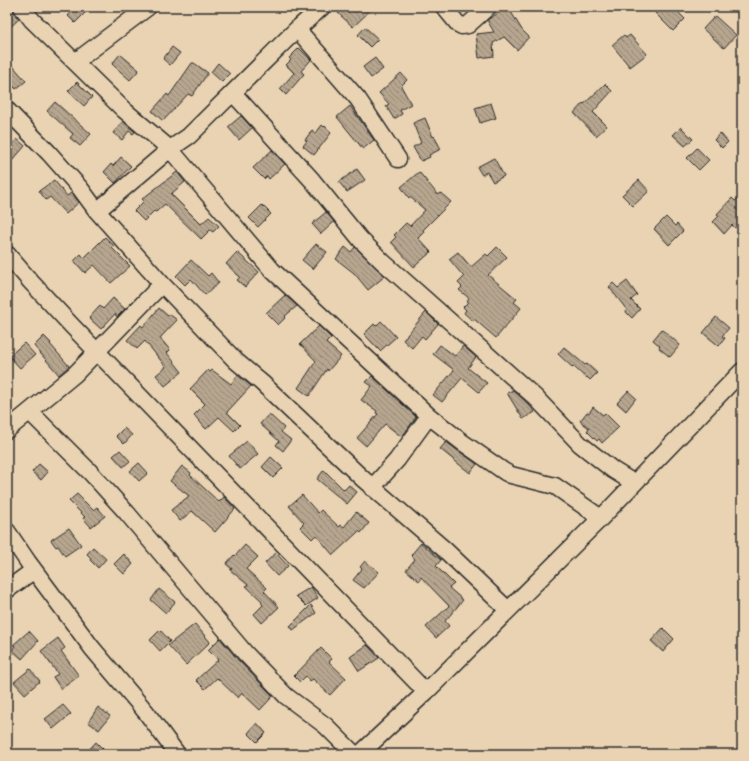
<svg xmlns="http://www.w3.org/2000/svg" width="749" height="761" font-family="'Indie Flower',sans-serif">
  <defs>
    <pattern id="building-back-hatch" width="6" height="6" patternUnits="userSpaceOnUse"><rect width="6" height="6" fill="#b7a68f"/><path d="M-1 5l2 2M0 0l6 6M5-1l2 2" fill="none" stroke="#958775"/></pattern>
  </defs>
  <rect width="100%" height="100%" fill="#e9d3b2"/>
  <filter id="ink" filterUnits="userSpaceOnUse"><feTurbulence type="fractalNoise" baseFrequency=".025" numOctaves="2"/><feDisplacementMap in="SourceGraphic" scale="8" xChannelSelector="R" yChannelSelector="G"/><feConvolveMatrix kernelMatrix="1 2 1 2 8 2 1 2 1" color-interpolation-filters="sRGB"/></filter>
  <g filter="url(#ink)">
    <path fill="url(#building-back-hatch)" stroke="#2b2b2b" d="M7 7H13L14 12 19 19 7 30Z
      M76 7H91L75 23 68 16Z
      M343 7H374L353 27 338 13Z
      M508 7 522 30 529 37 517 50 504 37 493 43 494 56 479 58 476 34 494 32 487 20Z
      M662 7H673L685 19 673 31 655 13Z
      M715 16 736 35 724 48 703 29Z
      M365 27 378 39 370 47 358 35Z
      M624 35 626 38 630 35 647 54 630 67 612 45Z
      M172 47 180 53 170 65 163 59Z
      M299 48 311 60 301 71 304 74 286 95 280 89 294 73 286 65 291 60 289 58Z
      M120 54 139 70 130 80 112 64Z
      M375 58 383 69 371 78 363 67Z
      M192 63H194L208 73 192 96 188 94 163 121 152 111 167 94 169 96Z
      M218 63 230 74 222 82 211 72Z
      M12 65 26 81 16 89 7 79V70Z
      M401 73 407 80 401 86 411 104 400 110 402 114 394 119 386 106 389 104 379 93Z
      M77 82 92 97 84 106 68 91Z
      M605 84 612 91 593 112 607 126 596 136 574 113 583 103 584 104Z
      M55 102 91 134 80 146 70 138 73 134 47 111Z
      M491 103 496 118 480 123 475 108Z
      M350 106 374 140 363 149 337 117Z
      M241 116 252 128 239 140 228 127Z
      M425 118 433 137 434 136 441 149 429 155 430 157 421 161 413 147 421 143 413 123Z
      M123 121 135 132 133 134 129 131 122 140 113 133Z
      M322 125 324 127 325 126 331 133 314 155 303 146 307 141 305 140 312 130 316 133Z
      M681 127 693 139 685 146 673 135Z
      M720 133 728 142 722 148 714 140Z
      M17 139 25 146 12 161 7 157V150Z
      M697 148 709 160 699 170 687 158Z
      M272 150 285 164 269 179 267 176 264 179 253 168Z
      M121 157 131 166 115 183 104 172 111 164 113 166Z
      M494 158 504 176 493 182 487 172 482 175 477 167Z
      M357 169 365 180 347 192 339 182Z
      M177 172 185 182 171 194 201 224 209 217 219 226 213 232 210 230 201 239 165 204 156 212 154 211 144 221 134 211 144 201 142 199Z
      M419 172 438 195 441 193 451 202 423 230 424 232 418 238 431 252 414 267 391 242 396 237 394 235 406 223 410 226 425 210 410 197 409 198 401 187Z
      M54 180 67 196 71 193 79 202 66 214 50 197 46 200 39 191Z
      M639 180 649 191 633 206 622 195Z
      M742 195V221L735 228 732 225 724 234 713 222 719 216 717 214 732 198 735 201Z
      M262 205 271 214 258 227 249 218Z
      M326 212 334 222 321 234 312 224Z
      M666 217 675 226 677 224 683 231 669 245 654 229Z
      M105 237 114 246 112 248 130 266 111 283 94 265 85 273 74 261 81 254 84 258Z
      M316 244 327 252 313 269 302 260Z
      M345 247 351 252 355 247 385 276 368 290 354 273 336 259Z
      M497 247 507 257 488 275 517 299 514 302 521 308 496 338 474 319 473 321 464 313 466 310 463 307 468 302 467 301 469 298 459 290 462 287 458 283 464 277 449 259 458 252 471 267 486 254 488 256Z
      M237 252 259 272 245 287 237 280 240 277 226 264Z
      M191 260 208 276 211 273 219 283 205 295 191 279 185 285 176 276Z
      M627 281 637 295 631 300 640 309 632 318 626 312 627 310 609 287 613 283 618 288Z
      M285 295 297 306 285 316 286 317 278 325 266 313Z
      M113 298 125 309 117 317 115 314 101 329 89 318 100 306 103 309Z
      M159 308 168 316 169 314 177 320 160 338 170 350 167 353 182 372 165 386 156 375 166 367 145 341 137 349 127 340 141 325 143 327Z
      M426 312 438 324 425 339 422 336 412 348 403 340Z
      M716 317 729 328 722 336 725 338 719 346 703 333Z
      M381 321 396 337 380 351 364 334 374 324 376 326Z
      M319 326 331 338 326 343 341 356 328 371 327 369 309 396 298 388 316 361 300 344Z
      M662 329 680 345 670 357 659 348 660 346 653 340Z
      M44 336 51 343 50 344 69 366 59 375 34 346Z
      M24 343 35 355 20 368 9 356Z
      M440 345 455 356 463 346 476 357 468 368 487 383 479 392 462 378 442 402 433 395 454 370 433 354Z
      M564 347 585 365 587 364 597 373 590 380 587 377 586 378 573 366 572 367 558 354Z
      M208 370 210 372 212 370 231 384 238 375 251 386 227 412 240 425 234 431 219 417 206 429 194 415 205 404 190 389Z
      M372 376 416 417 402 437 385 424 366 446 357 438 378 414 376 413 377 411 361 400 372 386 366 382Z
      M513 390 528 404 535 412 523 419 507 393Z
      M628 391 636 398 626 411 617 403Z
      M593 407 603 415 605 413 619 427 602 443 599 439 597 441 587 431 589 428 580 421 587 412 589 413Z
      M269 414 284 428 281 432 291 440 283 451 276 445 279 441 260 424Z
      M124 428 132 435 124 444 116 436Z
      M247 441 258 454 240 469 229 456Z
      M446 442 477 464 470 473 440 449Z
      M120 450 130 461 123 467 113 456Z
      M271 457 283 468 273 478 262 467Z
      M139 463 148 473 139 481 130 471Z
      M39 464 48 472 41 480 32 472Z
      M182 466 191 473 190 475 219 502 224 497 235 509 215 532 192 511 180 521 171 510 189 496 170 481Z
      M324 470 344 490 349 485 357 492 347 504 317 479Z
      M77 494 93 510 97 507 105 516 91 527 83 518 85 517 69 501Z
      M302 495 318 513 321 510 339 527 341 525 344 527 356 512 369 523 361 533 359 531 333 555 316 535 312 539 300 527 304 523 289 506Z
      M69 528 81 545 65 556 58 546 56 547 51 540Z
      M421 543 441 560 436 566 454 584 449 588 463 600 445 621 449 626 436 638 426 627 449 606 421 577 419 581 406 570 415 559 411 555Z
      M245 545 258 557 246 569 267 588 264 591 279 607 262 623 254 614 263 605 261 602 262 601 246 586 248 585 230 570 232 569 226 564 234 555 235 556Z
      M93 547 106 559 98 568 90 560 91 558 87 554Z
      M276 553 288 566 277 576 265 563Z
      M124 554 133 564 124 574 114 564Z
      M365 561 379 572 364 588 353 580 362 569 360 567Z
      M311 587 318 598 306 606 296 596Z
      M159 589 175 602 166 613 151 600Z
      M311 605 316 613 293 630 290 626Z
      M195 624 210 642 186 665 168 645Z
      M663 628 674 639 663 652 651 641Z
      M160 630 170 641 160 651 150 640Z
      M29 631 38 641 22 659 12 650 15 646 13 645Z
      M58 638 65 648 61 651 79 676 61 689 53 677 58 674 41 651Z
      M220 638 238 660 273 696 260 710 242 693 238 698 217 678 205 689 196 680 218 660 208 650Z
      M367 645 379 658 359 671 350 657Z
      M321 648 332 659 329 662 346 678 330 695 313 679 310 681 306 676 300 682 294 676Z
      M30 669 40 681 25 694 14 682Z
      M63 705 71 714 53 729 45 719Z
      M98 707 110 716 99 730 88 722Z
      M257 723 266 733 257 742 248 733Z
      M96 742 108 754H85Z"/>
    <g fill="none" stroke-linecap="round" stroke-linejoin="round">
      <g stroke="#2b2b2b" stroke-width="19">
        <path id="minor" d="M22 7 32 20 124 110 170 149 272 270 429 416 462 442 505 472 511 475 555 486 601 518
          M444 7 458 24 462 26 468 25 488 7
          M297 29 358 99 398 159
          M75 62 148 7
          M233 93 312 180 360 239 382 261 535 397 580 444 613 470 634 483
          M7 110 49 153 80 188 97 211 162 284 236 361 262 383 363 479 444 549 508 610
          M97 211 170 149 189 136 297 29 322 7
          M7 254 31 282 73 327 426 692
          M30 412 90 472 127 513 245 653 286 696 326 726 354 754
          M7 430 75 374 162 284
          M372 488 397 460 429 416
          M7 531 28 562 92 648 146 712 177 754
          M7 590 34 570
          M360 754 426 692 601 518 742 371"/>
      </g>
      <use href="#minor" stroke="#e9d3b2" stroke-width="16"/>
    </g>
  </g>
  <rect width="749" height="761" fill="none" stroke="#e9d3b2" stroke-width="24"/>
  <rect x="12" y="12" width="725" height="737" fill="none" stroke="#2b2b2b" stroke-width="1.5" filter="url(#ink)"/>
</svg>
